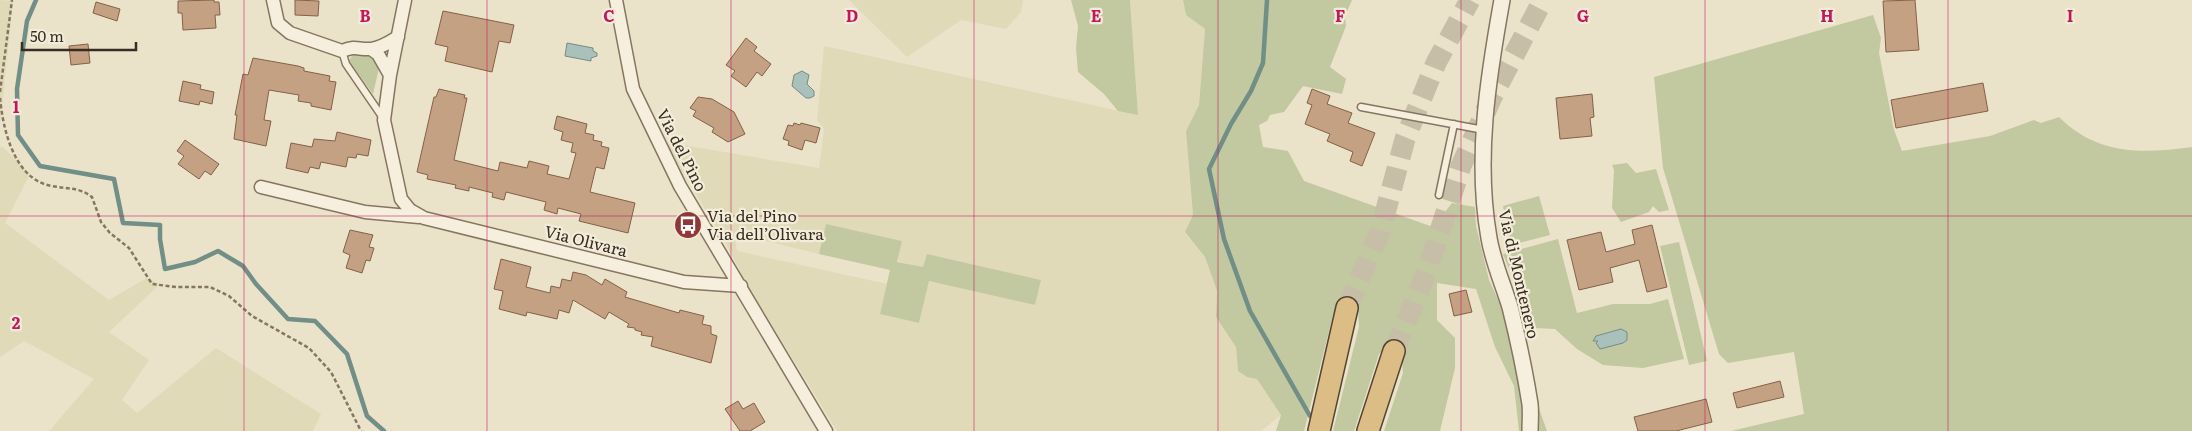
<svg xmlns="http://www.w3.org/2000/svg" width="2192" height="431" font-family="Literata,serif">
  <rect width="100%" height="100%" fill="#ebe2ca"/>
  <path fill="#e0dab8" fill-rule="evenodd" d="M0 0 13 1 0 127Z
    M849 0H1023L1021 12 1006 29 961 20 907 57Z
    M1130 0H1183L1186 15 1205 29 1199 105 1186 131 1193 216 1185 233 1205 257 1217 291 1216 317 1236 347 1238 371 1247 377 1257 379 1281 415 1261 431H837L745 281 729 249 665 142 819 168 824 129 817 120 824 46 1138 115ZM826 224 902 241 897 261 923 268 927 254 1041 280 1035 305 929 281 919 323 880 314 887 284 737 251 734 233 819 254Z
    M2 146 30 174 5 223 109 300 147 278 160 284 109 332 149 360 122 400 137 413 216 348 321 414 313 431H49L94 379 24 341 0 357V148Z"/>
  <path fill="#c2c89f" d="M1071 0H1130L1138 115 1118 111 1104 94 1078 72 1076 48 1078 26Z
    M1183 0H1352L1345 16 1346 26 1330 67 1346 79 1342 94 1303 86 1284 112 1270 115 1267 121 1259 125 1263 147 1288 151 1304 181 1433 227 1452 203 1475 207 1476 226 1489 280 1508 321 1547 431H1519L1514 386 1495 347 1476 289 1437 283V320L1455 338V368L1440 431H1384L1403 373 1402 359 1387 346 1379 354 1354 431H1333L1359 327 1358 310 1349 302 1341 306 1333 315 1304 431H1276L1281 415 1257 379 1247 377 1238 371 1236 347 1216 317 1217 291 1205 257 1185 232 1193 215 1186 131 1199 105 1205 29 1186 15Z
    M1873 15 1881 38 1879 53 1894 130 1902 151 1990 136 2034 120 2041 123 2059 117C2097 155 2142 154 2192 147V431H1731L1804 414 1794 352 1728 363 1719 354 1663 168 1654 77Z
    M354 52 371 53 379 68 373 94 349 61Z
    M1627 163 1636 173 1656 169 1669 210 1659 212 1653 206 1649 212 1621 222 1612 208 1614 170 1612 165Z
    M1539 196 1550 235 1511 245 1503 206Z
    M826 224 902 241 897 262 923 267 927 254 1041 280 1035 305 929 281 919 323 880 314 890 270 819 254Z
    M1558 239 1577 313 1613 304H1650L1668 299 1684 359 1643 368 1603 365 1577 349 1555 329 1533 328 1503 254Z
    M1679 242 1707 361 1689 365 1660 246Z"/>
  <path fill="#aac0ba" stroke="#718e87" d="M567 43 593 48V51L597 53V56L591 58V61L565 56Z
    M802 71 809 75 807 84 814 91V96L810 98H806L792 86 794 75Z
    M1621 329 1627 332V340L1623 343 1600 349 1596 343 1598 341H1593L1596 336Z"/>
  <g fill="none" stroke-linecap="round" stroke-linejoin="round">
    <path stroke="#718e87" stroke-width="4.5" d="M36 0 27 21 17 89 18 135 40 166 114 179 123 223 160 225V239L165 269 195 262 218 251 243 266 256 284 288 319 315 321 347 354 367 416 384 431
      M1267 0 1263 63 1251 91 1231 124 1209 169 1224 239 1250 311 1310 416"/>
  </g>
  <path fill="#c5a184" stroke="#836148" d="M214 0V2H219L220 15H215L216 28 183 30 182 13H178V1Z
    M295 0 319 1 318 16 295 15Z
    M1915 0 1919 50 1886 52 1883 1Z
    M96 2 120 9 117 21 93 13Z
    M443 11 514 25 510 43 499 41 492 72 445 61 448 47 435 44Z
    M746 38 757 47 754 51 771 64 762 76 757 72 746 87 731 76 735 71 726 65Z
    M88 44 90 63 71 65 69 46Z
    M253 58 298 66 304 68V71L330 76 329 81 336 82 331 110 311 106V103L298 101 299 95 269 90 264 120 271 121 266 146 234 139 237 115H235L243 74 248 75Z
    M183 81 201 85 200 89 214 92 212 104 200 101 199 105 179 101Z
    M1983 83 1988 111 1896 128 1891 100Z
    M439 89 465 95 464 98H467L454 160 498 171 500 162 527 168 529 161 549 166 547 174 569 179 576 153 571 152 573 143 561 140 563 132 554 129 557 116 587 124 585 133 594 135 593 140 602 142 601 146 609 148 604 169 596 167 590 192 635 203 628 233 579 221 581 214 558 208 557 214 544 210 546 202 506 192 504 200 492 197 493 193 469 187V191L455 188 456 185 427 179 428 175 417 172 434 97H436Z
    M1312 89 1330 96 1327 104 1352 113 1348 123 1375 133 1362 166 1350 161 1353 152 1327 141 1330 134 1305 124 1312 105 1307 103Z
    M1592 94 1594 117 1590 118 1592 136 1560 139 1556 98Z
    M698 97 712 99 734 112 745 134 728 142 712 132 714 128 693 116 696 111 690 108Z
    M794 123 800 125 801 123 820 128 816 143 805 140 802 150 788 145 789 141 783 139 788 125 793 126Z
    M337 132 371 140 368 156 357 154 356 158 348 157 346 167 321 162 319 169 310 167 308 173 286 168 291 143 312 147 314 139 335 141Z
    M185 140 219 164 211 175 205 171 199 179 178 164 184 156 177 151Z
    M1652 225 1667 287 1647 292 1639 260 1610 268 1613 282 1579 290 1567 240 1601 232 1606 252 1635 244 1632 230Z
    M350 230 373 235 369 247 374 248 370 261 366 260 362 273 346 268 350 255 343 252Z
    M501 259 531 267 526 287 550 293 551 286 560 288 562 279 571 281 573 272 586 275 602 285 605 279 627 292 625 297 679 313 680 310 704 316 702 324 711 326V334L717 336 711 363 651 346 653 337 641 335 642 332 635 330V328L627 327 629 324 609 312 605 319 573 300 569 313 559 310 557 319 527 312 526 316 499 309 503 291 494 289Z
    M1466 290 1472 312 1454 316 1449 294Z
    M1780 381 1784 397 1737 408 1733 393Z
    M1706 399 1712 422 1676 431H1638L1634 417Z
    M738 401 743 409 754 403 765 422 750 431H740L725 409Z"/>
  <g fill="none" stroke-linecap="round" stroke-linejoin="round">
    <path stroke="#c7bea8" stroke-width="21" stroke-dasharray="21 11" stroke-linecap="butt" d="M1347 308 1380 232 1405 139 1436 63 1470 0
      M1394 351 1427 271 1461 166 1492 97 1543 0"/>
    <g stroke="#867560" stroke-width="9">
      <path id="service" d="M342 51 346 64 383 118
        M1361 107 1484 130
        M1439 195 1454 124"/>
    </g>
    <g stroke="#867560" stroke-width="15">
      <path id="minor" d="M273 0 278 23 290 33 342 51C358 45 357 50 371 49 381 48 390 42 398 37
        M405 0 390 75 384 120 401 199 410 210 424 218 684 282 741 286
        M616 0 633 89 680 186 826 431
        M371 49 378 54 390 75
        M261 187 365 212 419 217"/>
    </g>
    <g stroke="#867560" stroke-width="18">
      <path id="tertiary" d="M1502 0C1488 78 1475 159 1489 238 1493 262 1503 284 1510 307 1518 339 1525 372 1530 404 1531 413 1530 422 1530 431"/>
    </g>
    <g stroke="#544434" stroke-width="24">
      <path id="trunk" d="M1319 431 1347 308
        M1368 431 1394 351"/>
    </g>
    <path stroke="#867560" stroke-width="2.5" stroke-dasharray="4 2.5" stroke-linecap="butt" d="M0 92 12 0
      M0 98C3 129 14 180 52 186 67 189 79 187 92 197L101 222 110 233 129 248 152 284 176 287H210L229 296 252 316 309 348 331 372 361 431"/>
    <use href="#service" stroke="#f6efdd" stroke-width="6"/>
    <use href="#minor" stroke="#f6efdd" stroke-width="12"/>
    <use href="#tertiary" stroke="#f6efdd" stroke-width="15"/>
    <use href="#trunk" stroke="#dcbd86" stroke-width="21"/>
  </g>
  <path fill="none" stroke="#c2185b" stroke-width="1" stroke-opacity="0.55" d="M244 0V431M487 0V431M731 0V431M974 0V431M1218 0V431M1461 0V431M1705 0V431M1948 0V431M0 216H2192"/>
  <defs>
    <g id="bus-disc" transform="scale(1.4375)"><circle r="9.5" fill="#8f3836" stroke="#f3ecd9"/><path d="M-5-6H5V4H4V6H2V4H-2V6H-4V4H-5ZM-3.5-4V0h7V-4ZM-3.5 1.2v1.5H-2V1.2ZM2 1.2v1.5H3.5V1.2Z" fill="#fff"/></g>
  </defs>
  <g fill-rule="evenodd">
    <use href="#bus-disc" x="688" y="225"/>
  </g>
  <g text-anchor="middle" stroke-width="4.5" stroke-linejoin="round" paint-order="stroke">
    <g font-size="16" fill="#382d22" stroke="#f3ecd9">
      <text transform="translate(682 150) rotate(63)" y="6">Via del Pino</text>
      <text transform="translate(586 241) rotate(14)" y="6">Via Olivara</text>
      <text transform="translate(1519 274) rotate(77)" y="6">Via di Montenero</text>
    </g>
    <g font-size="16" fill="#382d22" stroke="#f3ecd9" text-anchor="start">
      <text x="707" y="222">Via del Pino<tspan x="707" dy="18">Via dell’Olivara</tspan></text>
    </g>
  </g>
  <g font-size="16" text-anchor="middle" font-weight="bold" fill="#c2185b" stroke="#f3ecd9" stroke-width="4.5" stroke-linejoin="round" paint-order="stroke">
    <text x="365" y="22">B</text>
    <text x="609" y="22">C</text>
    <text x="852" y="22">D</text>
    <text x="1096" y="22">E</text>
    <text x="1340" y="22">F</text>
    <text x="1583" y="22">G</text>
    <text x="1827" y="22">H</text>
    <text x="2070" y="22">I</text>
    <text x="16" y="113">1</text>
    <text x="16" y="329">2</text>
  </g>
  <path d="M22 42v8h114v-8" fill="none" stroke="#382d22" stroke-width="2.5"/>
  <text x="30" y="42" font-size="15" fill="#382d22" stroke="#f3ecd9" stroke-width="4" paint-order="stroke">50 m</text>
</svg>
